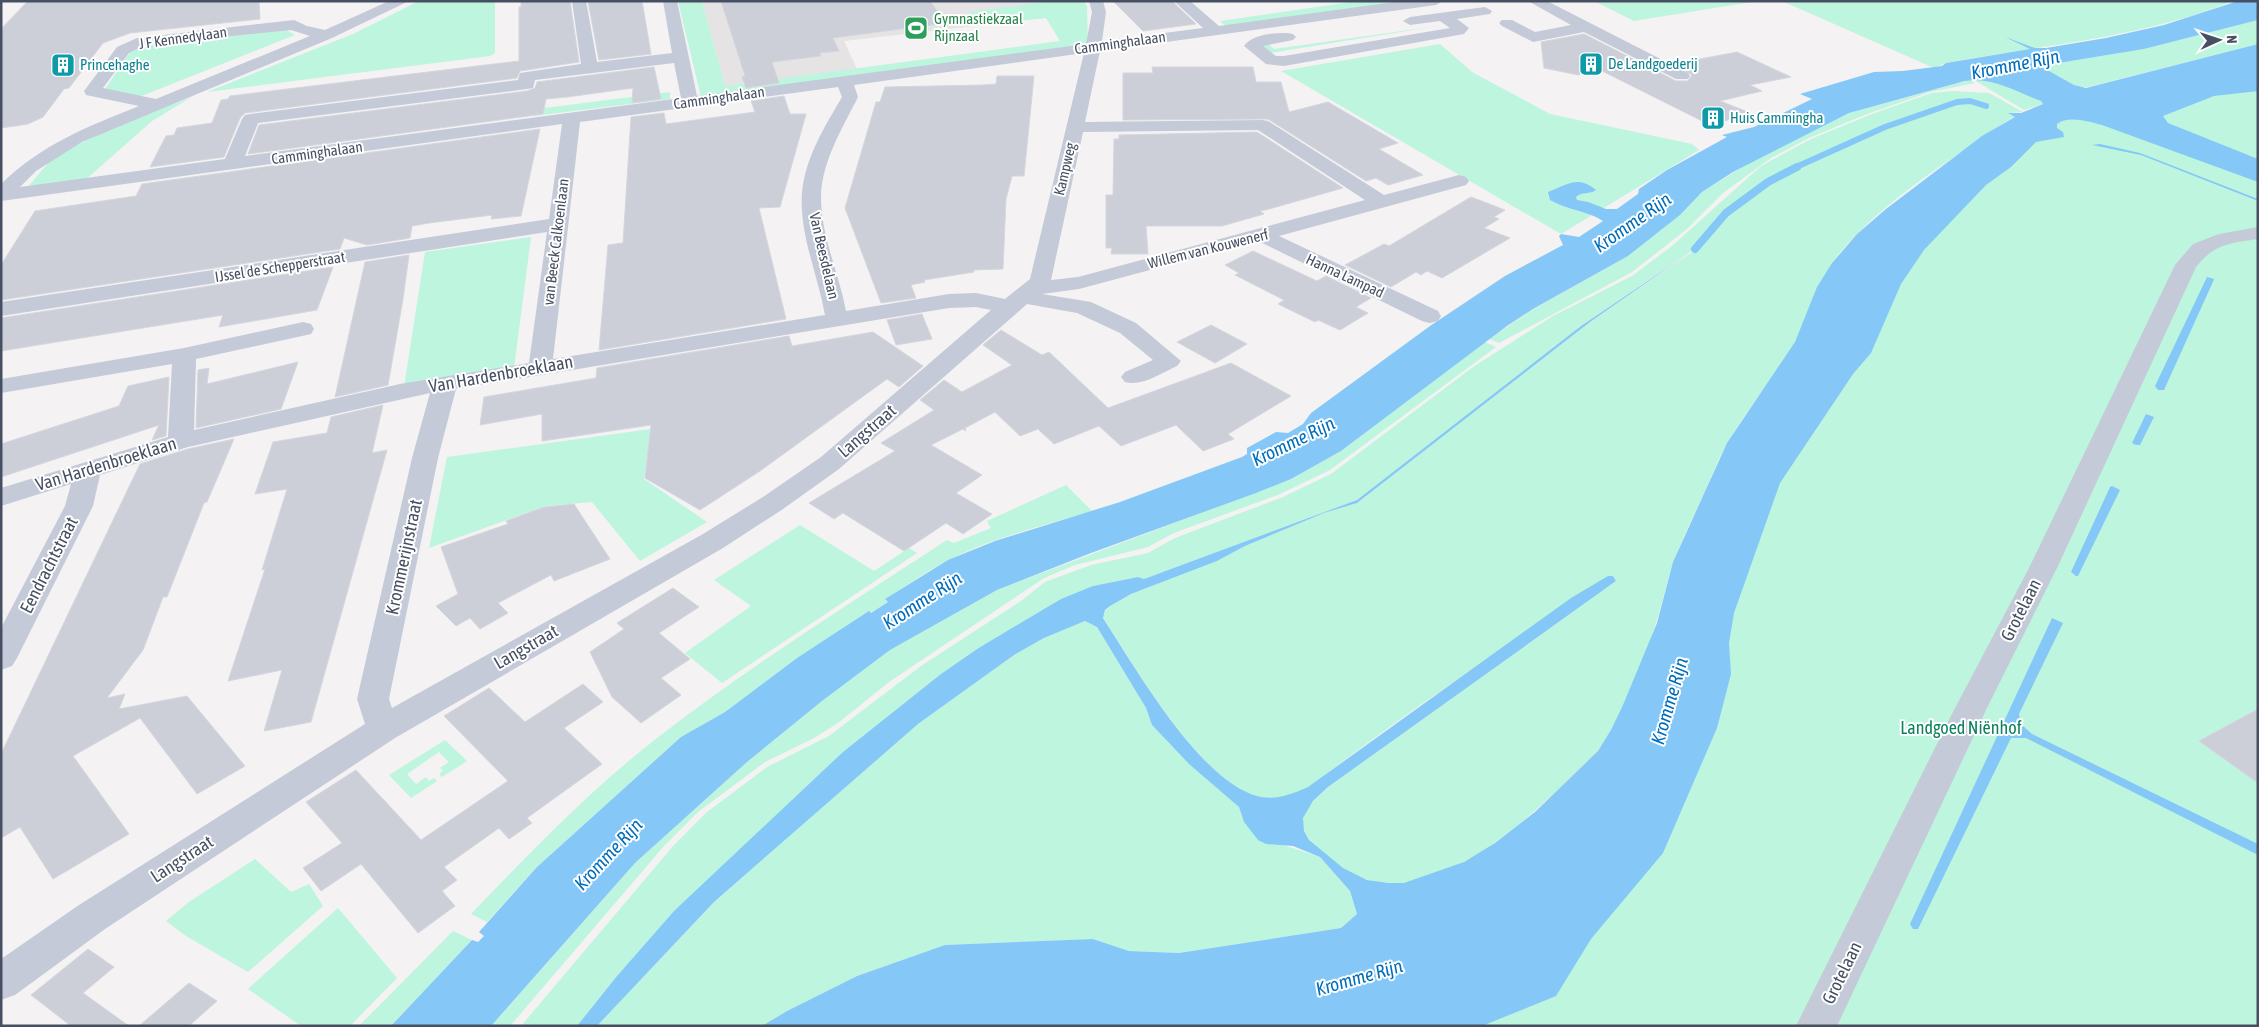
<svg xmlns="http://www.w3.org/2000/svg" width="2259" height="1027" font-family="'Asap Condensed',sans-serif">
  <rect width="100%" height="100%" fill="#f4f2f2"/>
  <path fill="#e5e3e4" d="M702 1H1060L1045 18 844 41 857 69 725 86Z"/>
  <path fill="#bdf5de" d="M419 1H495V53L490 56 207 92 353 34Z
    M678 1H702L725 86 1060 41 1046 18 978 25 968 12 1055 1H1083L1087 6 1088 44 701 97Z
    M1358 1H1426L1229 29 1220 21Z
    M1594 1H1758L1634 21Z
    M1782 1H2233C2141 38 2042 45 1946 63L1934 68Z
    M2258 20V44L2088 87H2078L2039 67 2050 64 2144 49Z
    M1438 26 1270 53 1259 46 1268 44 1274 49Z
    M285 29 295 35 139 97 105 89 131 51 147 45Z
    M1440 44 1472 72 1550 114 1692 144 1699 150 1561 234 1281 71Z
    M1970 80 1975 83 1930 92 1867 114 1809 138 1771 158 1723 193 1687 229 1632 272 1499 343 1489 339 1534 309 1628 256 1680 215 1702 192 1754 160 1849 113Z
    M1974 80 2003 84 2041 101 2043 104 2024 110Z
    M2258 89V1026H1062L1562 925 1856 279 2056 121Z
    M1953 91 1989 93 2023 112 2009 113 2015 117 2005 122C1949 161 1887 198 1842 250 1819 276 1812 314 1794 344 1773 378 1748 408 1728 442 1718 459 1711 478 1703 496 1693 517 1682 539 1674 561 1666 581 1663 603 1656 623 1645 658 1619 726 1597 752 1589 761 1580 768 1571 777 1526 821 1469 872 1404 883 1393 885 1379 884 1369 880 1349 874 1298 844 1303 819 1306 806 1319 796 1328 787L1616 581 1613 576C1543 623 1471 669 1402 718 1379 734 1357 751 1335 767 1326 774 1317 782 1307 788 1293 796 1273 801 1256 796 1198 778 1136 668 1103 617L1105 611 1110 606 1131 594 1217 561 1245 546 1324 513 1357 503 1590 322 1695 250 1694 249 1581 326 1357 500 1144 579 1138 577 1093 586 977 649 941 674 674 911 617 976 577 1026H521L674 845 707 812 767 767 829 736 921 666 1021 601 1045 582 1091 565 1148 553 1175 538 1283 497 1331 474 1473 367 1553 316 1632 276 1672 246 1761 166 1811 139 1872 114 1932 93Z
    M670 92V99L534 116 537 109Z
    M190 98 152 121 83 182 27 188 54 156 131 119Z
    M531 237 514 368 404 387 425 252Z
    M1485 342 1496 347 1330 470 1280 494 1174 533 1148 547 1075 565 1044 578 889 682 838 723 814 738 765 762 698 812 664 846 510 1026H491L635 863 747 762 822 701 890 650 997 590 1291 479 1341 451Z
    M651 429 644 479 707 522 640 561 592 502 545 506 429 548 447 457Z
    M1066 485 1092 511C1044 526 991 537 947 561 925 572 905 586 885 600L888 602 797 658 725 712 681 737 537 867 487 922 471 914C529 854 586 794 652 742 745 669 848 605 947 540L954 543 991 528 987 521Z
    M800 525 874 571 909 548 917 553 722 683 685 653 751 606 714 580Z
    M1085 621 1097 627 1146 708 1152 725 1189 764 1230 798 1239 807 1244 822 1283 845 1320 857 1350 891 1357 914 1341 928 1179 953 1129 951 1093 939 945 945 857 976 787 1011 762 1026H597L714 902 918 724 1014 655 1044 638Z
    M445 740 467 761 442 777 439 774 443 771 440 768 449 762 439 752 407 774 416 784 426 777 429 781 434 778 437 781 411 798 389 775Z
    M255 859 291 892 309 884 323 906 248 972 186 936 166 921 189 902Z
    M338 908 397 978 350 1026H301L248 989Z
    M453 931 472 940 391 1026H359Z"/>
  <path fill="#85c8f7" d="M2238 1H2258V20L2144 49 2040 66 2074 85 2086 88 2258 44V91L2214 96 2163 116 2168 123 2258 159V182L2102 125C2089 122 2069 115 2057 124V128L2063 132 2064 137 2036 142 2011 167 1986 185 1924 250 1901 284 1871 353 1853 374 1780 483 1734 613 1729 643 1731 674 1717 728 1663 853 1591 939 1556 996 1482 1026H762L787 1011 857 976 945 945 1093 939 1129 951 1179 953 1341 928 1357 914 1350 891 1320 857 1293 846 1266 844 1258 840 1244 822 1239 807 1189 764 1152 725 1146 708 1097 627 1085 621 1044 638 1014 655 918 724 714 902 597 1026H577L617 976 674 911 843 752 941 674 977 649 1061 599 1093 586 1138 577 1144 579 1357 500 1581 326 1695 249 1590 322 1357 503 1324 513 1245 546 1217 561 1131 594 1110 606 1105 610 1103 618C1135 667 1199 780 1257 796 1275 801 1292 794 1308 787L1571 598 1608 576H1613L1616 581 1328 787 1313 801 1303 818 1304 831 1309 840 1343 868 1367 880 1388 883H1404L1464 862 1495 843 1535 812 1598 751 1611 730 1623 705 1657 623 1673 562 1727 443 1795 342 1817 287 1832 263 1857 234 1886 209 1982 136 2015 117 2008 113H2021L2043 104 2041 101C2016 92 1993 77 1965 81L1849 113 1733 172 1702 192 1680 215 1628 256 1533 309 1507 326 1341 451 1291 479 1256 493 1091 553 997 590 890 650 822 701 747 762 635 863 491 1026H391L472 940 478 942 484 936 479 932 537 867 681 737 725 712 797 658 869 611 871 613 888 602 885 599 948 560 995 541 1120 502 1242 457 1247 454V448L1276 432 1288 433 1303 424 1311 413 1430 326 1505 276 1563 245 1559 236 1561 234 1579 237 1603 221C1586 210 1567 210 1550 200L1548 192C1568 184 1578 175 1596 190 1590 195 1582 191 1576 197L1577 200 1588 202 1606 209H1617L1638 194 1639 189 1667 170 1727 137 1722 135 1754 127 1812 99 1800 94 1874 72 1903 71 1942 66 1946 63 2030 49 2005 37 2035 48H2046L2106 38 2164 25Z
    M2100 144 2140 153 2258 199V201L2141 155 2092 145Z
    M2207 277 2214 279 2212 284 2164 390H2158L2155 386Z
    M2146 414 2154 417 2140 445H2136L2132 443Z
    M2112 486 2120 490 2078 576H2076L2071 572 2110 487Z
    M2052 618 2063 623 2019 714 2021 724 2032 734 2258 844V855L2026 738H2011L1918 929H1913L1910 924Z"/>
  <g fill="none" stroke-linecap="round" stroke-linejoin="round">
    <path stroke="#85c8f7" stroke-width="6" d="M1794 168 1885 127 1957 102 1970 101 1986 106"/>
    <path stroke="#85c8f7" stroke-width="8" d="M1695 249 1726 213 1768 182 1797 167"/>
  </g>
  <path fill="#cdcfd8" stroke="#d5d6de" d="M28 1H259L260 19 130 33 103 43 69 88 64 89 43 117 28 124 1 128V29Z
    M521 1H570L579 62 520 71 517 78 245 113 240 118 224 157 150 167 166 136 174 135 177 128 212 123 221 100 228 99 230 96 519 61V7H521Z
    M588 1H642L651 54 599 60Z
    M721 1H930L946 23 833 38 839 51 820 53 821 56 772 62 779 83 746 88 742 77 745 76Z
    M1113 1H1172L1196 24 1143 31Z
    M1584 34 1676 81H1688L1692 75 1674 64 1737 52 1791 77 1750 85 1762 91 1720 101 1748 112 1712 126 1594 67 1578 75 1544 68 1541 42Z
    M654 67 661 99 632 103 633 88 567 97 546 99 543 114 248 154 259 125 527 91 535 88 537 82Z
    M1152 67H1253L1256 82H1281L1289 112 1328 102 1398 143 1379 149 1423 175 1388 185 1376 178 1366 181 1268 119 1123 120V73H1153Z
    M997 76H1034L1024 176H1012L1006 199 1003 269 974 270V272L924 280 925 282 911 285 916 298 881 303 845 208 876 102H880L885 87 983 85 996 84Z
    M784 96 790 114H806L780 207 759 208 786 319 599 350 608 245 623 243 631 117 664 113 666 124 755 112 751 101Z
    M540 129 521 216 491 219 492 215 429 223 412 226 410 238 367 245 344 238 340 249 1 300V265L35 211 136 196 142 184Z
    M1257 132 1343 188 1269 209 1260 211 1264 214 1222 226H1146L1148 254H1111L1112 248H1106V195H1113L1114 139H1119V135Z
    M1471 197 1505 210 1494 217 1499 219 1484 228 1510 238 1442 278 1427 271 1421 275 1416 272 1391 287 1345 265 1384 244 1389 246Z
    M1253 251 1317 281 1326 276 1371 298 1356 307 1368 313 1340 330 1318 320 1315 322 1278 304 1284 300 1235 275 1239 273 1225 265Z
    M409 255 403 299 388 385 335 397 365 262Z
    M333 267 317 310 219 327 223 315 1 351V318Z
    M922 314 932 339 896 345 887 320Z
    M1211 325 1247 344 1215 363 1177 342Z
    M1001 330 1042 355 1049 352 1108 408 1231 363 1291 396 1228 434 1234 439 1203 451 1176 425 1121 446 1099 426 1054 444 1038 429 1020 436 995 412 965 428 966 431 963 429 931 445 982 475 956 493 992 514 963 534 946 523 904 551 843 513 834 519 809 503 895 451 881 443 934 410 920 400 944 380 962 392 1012 365 983 345Z
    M873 332 923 366 899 387 887 379 760 471 700 510 645 478 651 425 542 441V414L480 425 484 397 596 378 597 368 789 336 792 346Z
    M298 362 281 409 196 428 198 370 209 368 207 384Z
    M169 377 166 436 152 440 159 425 1 477V444L119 406 128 386Z
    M383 405 372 453 387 450 311 722 264 731 282 670 228 681 265 569 262 570 287 489 255 494 273 442 327 433 331 417Z
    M234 439 207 502 204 503 167 597H163L143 650 107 698 125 694 119 709 187 696 245 766 197 794 140 718 73 756 129 834 53 879 20 827 1 838V754L140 464 188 449Z
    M574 504 610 559 554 581 551 575 498 603 508 613 480 629 470 618 456 626 436 606 458 594 441 547 508 524 506 521 544 507Z
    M673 588 699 607 659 633 690 659 661 678 681 695 641 723 612 697 590 652 624 629 617 623Z
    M583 684 603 702 564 728 602 764 527 818 532 823 509 839 499 828 444 867 457 880 442 891 455 906 418 933 361 864 321 891 303 868 342 843 306 802 356 770 421 840 508 781 444 716 489 688 525 722Z
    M2258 709V783L2199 741Z
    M88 949 114 967 83 993 129 1026H71L31 995Z
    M189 983 217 1001 189 1026H139Z"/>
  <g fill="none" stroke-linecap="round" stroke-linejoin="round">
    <path fill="#c4cad8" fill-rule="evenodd" d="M389 1H409L332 38 82 142 36 171 20 187 225 159 242 119 245 115 251 114 518 80 520 73 581 64 572 1H586L597 62 672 53 663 1H677L697 96 1086 44 1092 12 1089 1H1103L1106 12 1102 41 1203 28 1174 1H1190L1219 26 1402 1H1443L1436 5 1100 51 1085 122 1262 120 1268 121 1384 195 1459 175 1466 177 1469 181 1466 185 1279 236 1438 311 1441 316 1438 321 1430 323 1422 321 1258 241 1079 289 1042 294 1091 302 1136 323 1181 361 1177 366C1161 373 1142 387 1125 382L1121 377 1125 372 1153 360 1120 333 1077 313 1027 304 839 469 783 509 723 548 395 738 105 929 15 995 1 1000V959L79 905 365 724 357 699 412 458 430 393 188 447 100 475 93 506 17 658 12 666 1 670V628L65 506 71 484 1 506V488L168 437 172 364 1 393V379L184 348 303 322 311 324 314 329 311 334 196 359 194 430 400 384 529 363 547 232 1 316V302L549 219 562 124 1 201V184C42 144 87 127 139 106L86 95 84 91 117 47 137 38 294 20 307 26 325 30ZM291 30 310 36 156 99 103 88 129 53 145 45ZM1084 53 1030 279 1005 299 976 293 949 294 846 311C839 273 820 234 821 194 823 159 843 127 858 97L854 85ZM674 63 681 98 245 156 258 123 527 89 533 88 535 80ZM838 87 842 97C825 126 805 158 802 193 799 234 818 275 825 315L553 359 580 122ZM1258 130 1365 200 1078 277 1051 280 1083 132ZM976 307 991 310 821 457 763 497 703 534 392 708 389 699 438 458 456 389 949 308Z
      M1528 1H1547L1688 73 1690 76 1688 79H1676L1584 32 1533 42 1502 26 1499 23 1502 20H1512L1535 32 1571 25Z
      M1485 7 1492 11 1490 14 1457 19 1469 28 1464 34 1284 66 1266 64 1244 46C1252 34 1281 31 1293 34L1296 37 1293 40 1263 46 1276 56H1284L1450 28 1440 21 1410 25 1403 21 1410 17Z
      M2258 227V239C2230 243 2214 244 2196 267L2057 568 1986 710 1837 1026H1796L1954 710 2029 568 2175 265 2193 244 2219 234Z"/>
  </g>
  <defs>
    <g id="stadium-square" transform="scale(1.25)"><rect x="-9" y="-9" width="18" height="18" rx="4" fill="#2e9e5b" stroke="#fff"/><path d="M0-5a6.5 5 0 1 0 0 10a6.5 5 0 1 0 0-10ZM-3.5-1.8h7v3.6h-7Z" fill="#fff"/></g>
    <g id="building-square" transform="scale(1.25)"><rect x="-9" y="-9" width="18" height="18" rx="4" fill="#0f9aa8" stroke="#fff"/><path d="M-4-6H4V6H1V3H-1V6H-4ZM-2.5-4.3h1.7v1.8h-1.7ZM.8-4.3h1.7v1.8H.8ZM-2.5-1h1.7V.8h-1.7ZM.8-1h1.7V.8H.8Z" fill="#fff"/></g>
  </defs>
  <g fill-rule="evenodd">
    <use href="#stadium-square" x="916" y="28"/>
    <use href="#building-square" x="1591" y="64"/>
    <use href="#building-square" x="63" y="65"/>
    <use href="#building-square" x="1713" y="118"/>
  </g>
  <g text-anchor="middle" stroke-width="4" stroke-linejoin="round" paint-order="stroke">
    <g font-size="15" fill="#27864d" stroke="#fff" text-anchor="start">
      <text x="934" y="24">Gymnastiekzaal<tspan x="934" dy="17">Rijnzaal</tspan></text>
    </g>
    <g font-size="15" fill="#475062" stroke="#fff">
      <text transform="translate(183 38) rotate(-8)" y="5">J F Kennedylaan</text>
      <text transform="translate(1120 43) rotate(-8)" y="5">Camminghalaan</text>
      <text transform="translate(719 98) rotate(-8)" y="5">Camminghalaan</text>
      <text transform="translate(317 153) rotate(-8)" y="5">Camminghalaan</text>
      <text transform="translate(1065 169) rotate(-77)" y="5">Kampweg</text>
      <text transform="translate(556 242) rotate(-83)" y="5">van Beeck Calkoenlaan</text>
      <text transform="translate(1208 249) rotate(-14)" y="5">Willem van Kouwenerf</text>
      <text transform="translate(824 256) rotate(77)" y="5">Van Beesdelaan</text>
      <text transform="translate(280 267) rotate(-9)" y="5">IJssel de Schepperstraat</text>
      <text transform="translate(1345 276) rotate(25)" y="5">Hanna Lampad</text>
    </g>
    <g font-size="15" fill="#0d838f" stroke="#fff" text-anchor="start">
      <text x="1608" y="69">De Landgoederij</text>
      <text x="80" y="70">Princehaghe</text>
      <text x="1730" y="123">Huis Cammingha</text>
    </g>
    <g font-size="18" fill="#475062" stroke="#fff">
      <text transform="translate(501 374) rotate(-10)" y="6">Van Hardenbroeklaan</text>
      <text transform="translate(867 431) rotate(-41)" y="6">Langstraat</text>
      <text transform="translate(106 464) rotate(-17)" y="6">Van Hardenbroeklaan</text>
      <text transform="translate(404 557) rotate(-78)" y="6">Krommerijnstraat</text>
      <text transform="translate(49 565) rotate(-63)" y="6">Eendrachtstraat</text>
      <text transform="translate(2021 610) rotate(-63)" y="6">Grotelaan</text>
      <text transform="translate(526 647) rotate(-30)" y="6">Langstraat</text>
      <text transform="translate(182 859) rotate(-33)" y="6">Langstraat</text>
      <text transform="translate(1842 973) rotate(-64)" y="6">Grotelaan</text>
    </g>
    <g font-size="18" fill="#0c825f" stroke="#fff">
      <text x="1961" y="734">Landgoed Niënhof</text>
    </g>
    <g font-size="19" font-style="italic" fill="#006ebc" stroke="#fff">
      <text transform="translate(2015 64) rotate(-11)" y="7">Kromme Rijn</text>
      <text transform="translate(1632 222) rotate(-35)" y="7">Kromme Rijn</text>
      <text transform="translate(1293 441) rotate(-26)" y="7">Kromme Rijn</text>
      <text transform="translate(922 600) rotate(-33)" y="7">Kromme Rijn</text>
      <text transform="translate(1669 701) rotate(-74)" y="7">Kromme Rijn</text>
      <text transform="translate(608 854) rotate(-47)" y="7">Kromme Rijn</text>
      <text transform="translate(1359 977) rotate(-16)" y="7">Kromme Rijn</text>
    </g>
  </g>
  <rect width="2259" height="1027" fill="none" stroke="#475062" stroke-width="5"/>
  <g transform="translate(2219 40) rotate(87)" stroke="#ffffff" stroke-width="4" paint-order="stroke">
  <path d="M0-4L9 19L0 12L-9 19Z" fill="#475062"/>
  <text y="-8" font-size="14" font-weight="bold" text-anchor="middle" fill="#475062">N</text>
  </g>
</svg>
